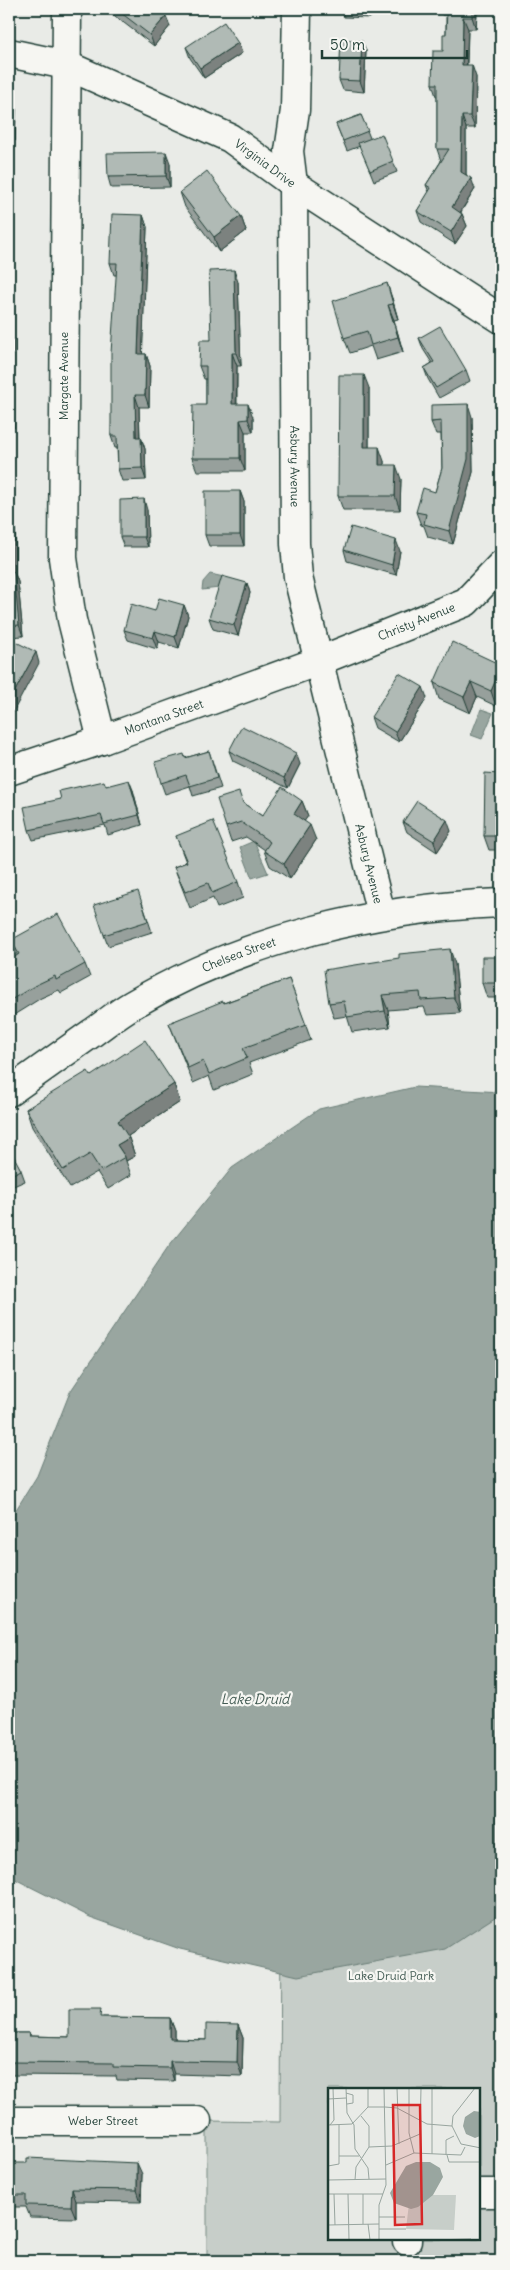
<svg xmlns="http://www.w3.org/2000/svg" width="510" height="2270" font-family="Delius,sans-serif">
  <rect width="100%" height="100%" fill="#e9ebe7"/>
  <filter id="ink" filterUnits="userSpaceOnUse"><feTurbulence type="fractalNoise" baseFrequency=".02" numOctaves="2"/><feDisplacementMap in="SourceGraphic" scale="10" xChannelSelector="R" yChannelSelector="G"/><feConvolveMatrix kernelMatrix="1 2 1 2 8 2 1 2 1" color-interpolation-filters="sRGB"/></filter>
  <g filter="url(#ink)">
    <path fill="#c7cec9" stroke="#73867e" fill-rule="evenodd" d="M282 1713 501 1715V2261H207V2121L280 2122ZM329 2089H479V2239H329Z"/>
    <path fill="#99a6a0" stroke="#687c75" d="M210 574 224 577 219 588 202 590 203 582Z
      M481 709 493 713 482 739 471 735Z
      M254 841 268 873 252 878 240 847Z
      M415 1087 501 1092V1913L445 1949 298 1976 180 1949 90 1917 9 1876V1521L37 1476 70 1392 168 1247 232 1168 319 1109Z"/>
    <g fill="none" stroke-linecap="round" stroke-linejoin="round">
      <g stroke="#1f3d34" stroke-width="31">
        <g id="minor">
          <path d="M67 9 63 558 72 620 102 740"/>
          <path id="s1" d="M297 9 295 110 289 151 293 184 295 544 298 577 381 914"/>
          <path id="s2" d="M9 53 66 65 230 138 293 184 501 319"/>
          <path id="s3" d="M9 771 102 740 319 661 466 602 501 565"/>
          <path id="s4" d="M9 1092C37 1072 64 1053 92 1033 105 1024 118 1013 132 1005 244 939 373 908 501 903"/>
          <path id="s5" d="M9 2121H197"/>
          <path d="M479 2193H501"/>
          <path d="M407 2241V2239"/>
        </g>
      </g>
      <use href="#minor" stroke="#f6f6f2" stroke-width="28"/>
    </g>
    <path fill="#97a09c" stroke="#1f3d34" d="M110 9H158L170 26 154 46 111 13Z
      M341 9H370V18L344 17Z
      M440 9H476L477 12 476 29H468L467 65 476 77 475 128H466V174L475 189 461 212 462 214 467 226 455 244 421 222 417 211 429 192 426 185 441 161 437 149V96H436L432 84 443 51 446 34V15H442Z
      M362 41 366 51 364 92 343 90 339 80Z
      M238 43 242 53 204 78 190 58 186 47Z
      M9 94H11L16 109 15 141H9Z
      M361 115 370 138 393 161 397 172 374 181 360 146 347 151 336 124Z
      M170 163V187L111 188 108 177Z
      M180 192 241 216 246 231 219 252 185 207Z
      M143 215 147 227 142 354H146L150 366 149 407H139L140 437H141L145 449 146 480 122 481 118 469 117 448H115L111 436 117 275H114L110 263Z
      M238 282 241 366H237V404L253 417V432H245V471H197L192 458 206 405V379H204L199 366 211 340Z
      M392 298 398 319 394 320 403 352 376 360 371 346 350 353 344 338Z
      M9 307 13 317 14 428H10L9 481Z
      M419 338 466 370 470 381 439 398 428 379 424 368 432 363 423 349Z
      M369 388V447L384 461V465L401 479 400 510H343L338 496Z
      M472 417 473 472 453 544 428 537 424 526 421 525 416 512 435 492 442 468 441 434H436L431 422Z
      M240 491 244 502V546H209L205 535Z
      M9 503 15 514V574L18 582 23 636 9 637Z
      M147 510 148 547H124L120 537Z
      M344 550 400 551 396 575 347 561Z
      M247 583 250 593 238 636 213 629 209 618Z
      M184 605 188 616 179 648 159 642 157 649 128 640 124 630 155 611Z
      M501 665V694L496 706 477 697 470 713 439 699 434 683Z
      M427 698 399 742 375 728 371 717Z
      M209 751 221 788 193 796 190 786 165 794 161 783 185 758Z
      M229 751 300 764 288 788 233 761Z
      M501 774V850H489L484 836Z
      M106 786 133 790 142 825 108 835 105 825 33 840 29 830 61 799Z
      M302 801 308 816 304 821 316 840 290 879 270 866 264 851 265 850 246 837 231 842 226 827 243 803 262 816Z
      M403 822 451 831 437 852 407 832Z
      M176 836 238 882 243 898 217 908 213 898 190 908 174 867 186 862Z
      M142 902 152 932 108 946 104 935Z
      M11 940 85 964 90 977 61 993 59 990 41 998 9 1018V961L17 955Z
      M501 957V998H487L482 983Z
      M455 964 460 1013 427 1015 424 1007 388 1010 390 1027 352 1032 347 1016 334 1018 329 1003Z
      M289 979 311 1040 249 1063 253 1074 214 1090 209 1076 193 1083 169 1023Z
      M91 1076 174 1084 180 1102 128 1136 135 1156 126 1161 131 1175 108 1189 97 1172 70 1188 32 1127 26 1109Z
      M9 1150 21 1170 25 1181 9 1188Z
      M103 2017 170 2018 175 2031V2039L206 2040 238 2025 243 2038 242 2076 174 2074V2081L117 2080 116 2076 9 2075V2033H29L30 2036 69 2037Z
      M9 2163 142 2174 141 2202 76 2201V2218L30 2217 26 2207H9Z"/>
    <path fill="#7b827f" stroke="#1f3d34" d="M367 9H370V18Z
      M472 9H476L477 12 476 29 472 17Z
      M166 16 170 26 154 46 150 35Z
      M463 17 468 29 466 77 462 65Z
      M362 41 366 51 364 92 360 81Z
      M238 43 242 53 204 78 200 68Z
      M472 65 476 77 475 128 470 116Z
      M11 94 16 109 15 141 10 126Z
      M462 116 466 128V183L461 172Z
      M166 152 170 163V187L166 176Z
      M471 178 475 189 456 219 452 207Z
      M9 180 10 184V226L9 221Z
      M462 214 467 226 455 244 451 232Z
      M143 215 147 227 142 366 138 354Z
      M241 216 246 231 219 252 214 237Z
      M234 270 238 282 241 366 236 353Z
      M387 283 392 298 398 319 393 304Z
      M388 305 394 320 403 352 398 337Z
      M9 307 13 317 14 428 10 417Z
      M232 353 237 366 236 417 232 404Z
      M146 354 150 366 149 407 145 395Z
      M364 375 369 388V460L364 447Z
      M135 395 139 407 140 449 136 437Z
      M248 404 253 417V432L248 419Z
      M468 404 472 417 473 472 453 544 449 531Z
      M240 420 245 432V471L240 458Z
      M9 424 10 428 9 481Z
      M141 437 145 449 146 480 142 468Z
      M379 447 384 461V478L379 465Z
      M396 465 401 479 400 510 395 496Z
      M240 491 244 502V546L240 535Z
      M144 499 147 510 148 547 144 537Z
      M12 504 15 514V574L18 582 23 636 19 625 11 572Z
      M396 540 400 551 396 575 392 565Z
      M247 583 250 593 238 636 234 625Z
      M184 605 188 616 179 648 175 637Z
      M155 631 159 642 157 649 153 638Z
      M36 652 39 663 11 716 9 711V702Z
      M501 668V694L496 706 491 691Z
      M471 682 477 697 470 713 464 697Z
      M423 687 427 698 399 742 395 732Z
      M296 753 300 764 288 788 284 778Z
      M129 780 133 790 142 825 139 815Z
      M302 801 308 816 299 829 294 814Z
      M447 820 451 831 437 852 434 841Z
      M310 825 316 840 290 879 284 864Z
      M450 949 455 964 460 1013 454 998Z
      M382 995 388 1010 390 1027 385 1011Z
      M174 1084 180 1102 125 1138 118 1121Z
      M129 1138 135 1156 126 1161 125 1157 117 1145Z
      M170 2018 175 2031V2052L170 2039Z
      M238 2025 243 2038 242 2076 237 2062Z
      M170 2061 174 2074V2081L170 2068Z
      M137 2163 142 2174 141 2202 137 2190Z
      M72 2189 76 2201V2218L71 2206Z"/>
    <path fill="#b0bab5" stroke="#1f3d34" d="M116 9H158L166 16 150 35Z
      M447 9H472V17H463L462 65H472L470 116H462L461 172 471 178 452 207 462 214 451 232 417 211 431 188 426 185 449 149H437V84H432L433 51H443V34H446Z
      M224 22 238 43 200 68 186 47Z
      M341 39 362 41 360 81 339 80Z
      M9 94H11L10 126H9Z
      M361 115 368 131 343 141 336 124Z
      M382 134 393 161 370 171 358 143Z
      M166 152V176L108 177 107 153Z
      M207 171 241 216 214 237 180 192Z
      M112 214 143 215 138 354H146L145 395H135L136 437H141L142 468 118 469 117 436H111V353L117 263H110Z
      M234 270 236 353H232V404H248V419L240 420V458H192L193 405H206V366H199L200 340H211L209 271Z
      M387 283 393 304 388 305 398 337 371 345 367 331 344 338 333 301Z
      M9 307 10 417H9Z
      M440 326 466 370 436 388 424 368 434 362 419 338Z
      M339 375H364V447H379V465H396L395 496H338Z
      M468 404V459L449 531 424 524 426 514 416 512 423 488 435 492 442 468 441 421 431 422V405Z
      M205 491H240V535H205Z
      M144 499V537H120V500Z
      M9 503 12 504 11 572H14L19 625 9 626Z
      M351 527 396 540 392 565 344 550Z
      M222 576 247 583 234 625 209 618Z
      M159 598 184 605 175 637 155 631 153 638 124 630 131 604 155 611Z
      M14 641 36 652 9 702V650Z
      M452 642 501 665V668L491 691 471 682 464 697 434 683Z
      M399 673 423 687 395 732 371 717Z
      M242 726 296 753 284 778 229 751Z
      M209 751 217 778 190 786 186 775 161 783 155 762 184 754 185 758Z
      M485 773 501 774V836H484Z
      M129 780 139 815 104 824 101 815 29 830 24 807 61 799 59 791 104 781 106 786Z
      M282 787 302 801 294 814 310 825 284 864 264 851 270 842 241 822 226 827 217 799 239 792 243 803 262 816Z
      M417 801 447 820 434 841 403 822Z
      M213 821 238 882 212 893 208 883 185 892 174 867 187 862 176 836Z
      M138 891 148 921 104 935 94 905Z
      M58 914 85 964 56 980 55 976 36 985 9 1001V961L19 954 11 940Z
      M450 949 454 998 421 1000 420 992 382 995 385 1011 347 1017 344 1001 329 1003 324 970 399 958V954Z
      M482 957H501V983H482Z
      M289 979 306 1025 243 1048 247 1058 209 1074 203 1061 188 1068 169 1023 223 1001 224 1003Z
      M145 1040 174 1084 118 1121 129 1138 117 1145 125 1157 101 1171 90 1154 63 1170 26 1109 88 1071 91 1076Z
      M10 1149 21 1170 9 1176V1150Z
      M69 2009H101L100 2017 170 2018V2039L206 2040V2024L238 2025 237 2062 170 2061V2068L113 2067V2063L9 2062V2033H29V2036L69 2037Z
      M27 2158 137 2163V2190L72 2189 71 2206 26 2205V2195H9V2163H27Z"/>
  </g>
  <g text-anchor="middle" stroke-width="4.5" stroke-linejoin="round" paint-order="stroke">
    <g font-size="12" fill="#1f3d34" stroke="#f6f6f2">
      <text dy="4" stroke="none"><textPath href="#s2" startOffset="281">Virginia Drive</textPath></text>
      <text transform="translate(64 376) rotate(-90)" y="4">Margate Avenue</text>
      <text dy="4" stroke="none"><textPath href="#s1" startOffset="458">Asbury Avenue</textPath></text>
      <text dy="4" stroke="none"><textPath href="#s3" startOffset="434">Christy Avenue</textPath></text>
      <text dy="4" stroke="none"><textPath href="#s3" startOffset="164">Montana Street</textPath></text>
      <text dy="4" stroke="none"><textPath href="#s1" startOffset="864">Asbury Avenue</textPath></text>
      <text dy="4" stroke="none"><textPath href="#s4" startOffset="269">Chelsea Street</textPath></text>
      <text dy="4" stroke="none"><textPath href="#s5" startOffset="94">Weber Street</textPath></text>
    </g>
    <g font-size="12" fill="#415a52" stroke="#f6f6f2">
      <text x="391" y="1980">Lake Druid Park</text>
    </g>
    <g font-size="14" font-style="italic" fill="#445c54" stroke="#f6f6f2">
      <text x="255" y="1704">Lake Druid</text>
    </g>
  </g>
  <g transform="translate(328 2088)">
    <rect width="152" height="152" fill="#e9ebe7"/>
    <path d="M82 107H128L126 142 78 141Z" fill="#c7cec9"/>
    <path d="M146 23 153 24 152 48 147 50 138 46 135 38 137 29ZM102 74 112 80 115 89 105 107 90 119 83 121 66 115 62 105 78 78 88 74Z" fill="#99a6a0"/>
    <path fill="none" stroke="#98a59f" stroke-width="1" d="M18 0 19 25 26 37 27 61 40 80 41 91M40 0V19M69 0 71 56M81 0V45L86 65M147 0 125 28 124 38 133 56 153 60M18 5 25 7V15L19 16M0 11 18 10M0 37 24 36 40 19H57L69 20 99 36 124 38M2 37 6 32 5 0M41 59 64 58 92 46 93 0M104 66V0M118 67V52L126 48M119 67 121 74H153M11 68H31M58 77 86 65 133 67 137 59M0 78 11 76V37M0 92 58 91M27 92 28 79 41 59V38L33 28M0 106H55M6 106 7 137M20 106 21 152M35 106V136M51 129H77M40 136 42 152M0 137 51 136M51 141H78M51 152V117L58 97 56 0M103 152 143 151"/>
    <path fill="#d62828" fill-opacity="0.15" stroke="#d62828" stroke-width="2.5" d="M65 17H92L94 136 67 137Z"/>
    <rect width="152" height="152" fill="none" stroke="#1f3d34" stroke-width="2.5"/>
  </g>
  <rect width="510" height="2270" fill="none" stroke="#f6f6f2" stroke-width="30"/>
  <rect x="15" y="15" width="480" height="2240" fill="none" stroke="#1f3d34" stroke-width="2" filter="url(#ink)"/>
  <path d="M322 50v8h145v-8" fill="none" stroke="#1f3d34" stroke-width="2.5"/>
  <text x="330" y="50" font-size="15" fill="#1f3d34" stroke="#f6f6f2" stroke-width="4" paint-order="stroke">50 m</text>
</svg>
